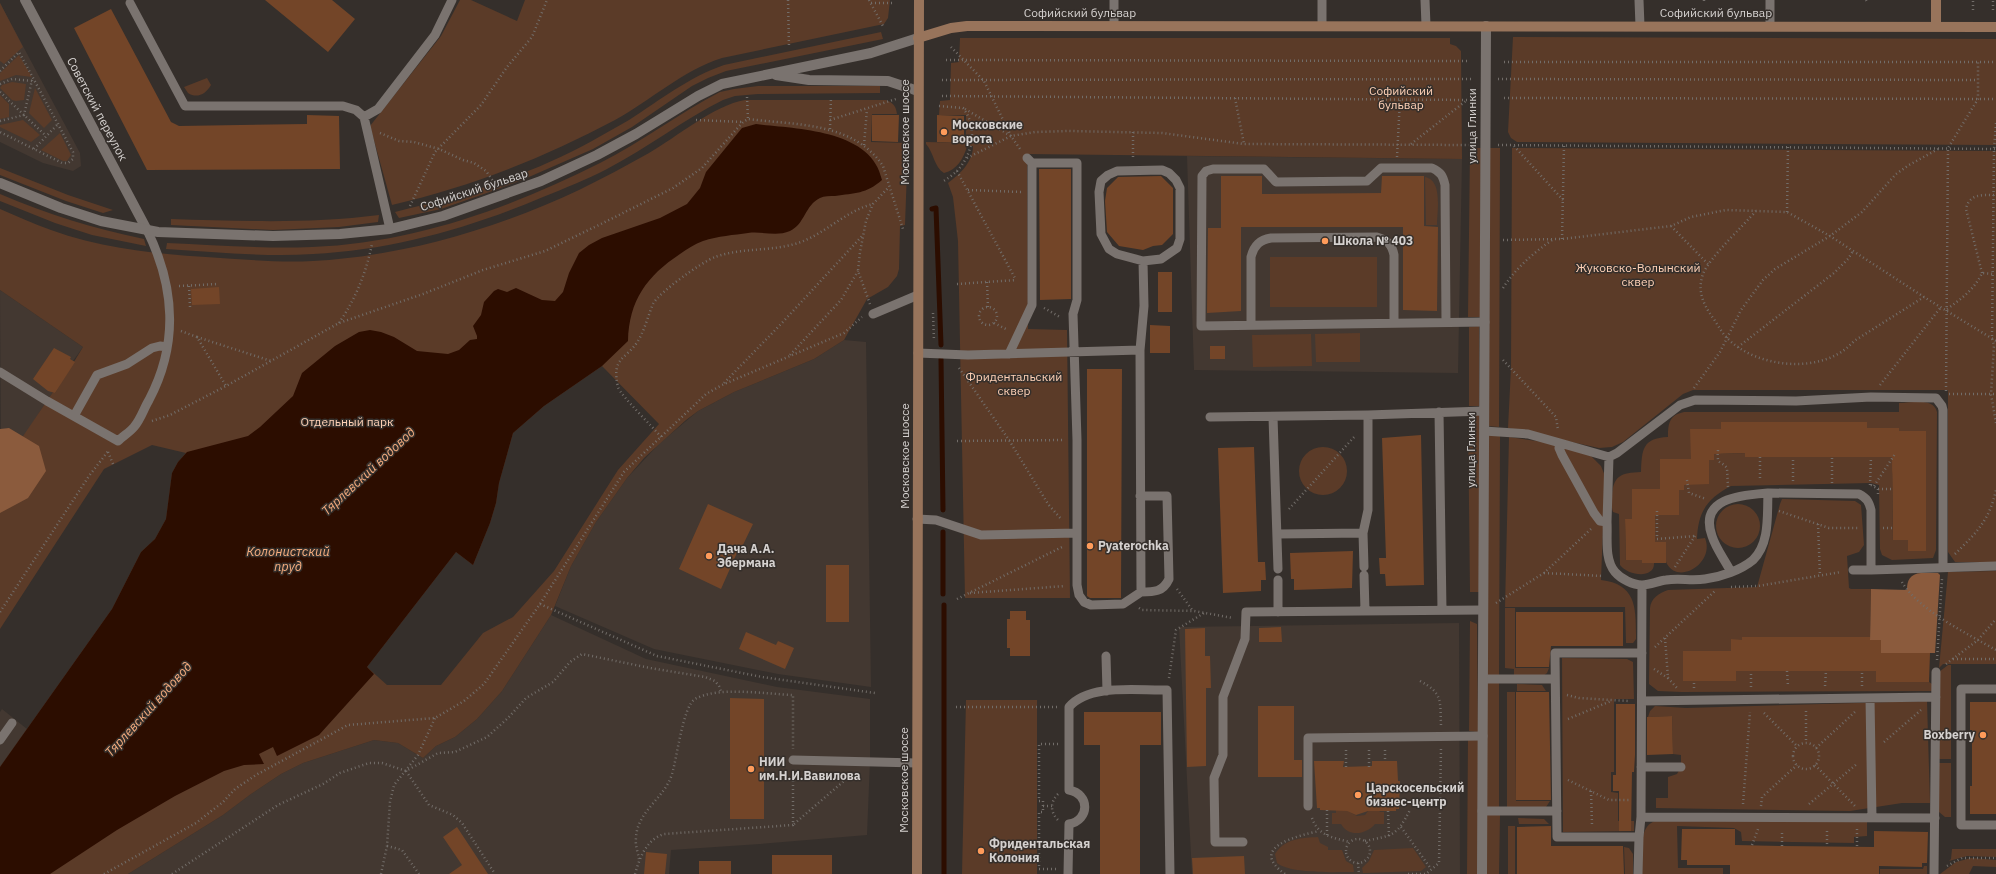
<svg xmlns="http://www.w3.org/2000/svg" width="1996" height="874" font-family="'IBM Plex Sans',sans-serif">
  <rect width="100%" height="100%" fill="#352f2b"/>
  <path fill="#433831" d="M0 3 80 153 81 166 73 171 43 163 0 142Z
    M1187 156 1462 159 1458 373 1194 370Z
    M0 290 83 347 73 361 75 362 55 393 53 392 1 471Z
    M844 340 866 342 871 687 778 674 654 649 555 606 571 566 596 522 627 478 660 443 698 411 734 392 814 359Z
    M551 615 646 659 777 687 870 699V761L867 835 760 844 671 850 669 874H128L223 815 251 794 281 774 303 763 374 740 398 743 423 758 436 746 455 737 477 719 502 691Z
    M1459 623 1460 874H1192L1179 627Z
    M2 709 27 729 0 767V712Z"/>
  <path fill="#5b3b28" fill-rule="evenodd" d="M460 0H471L517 21 525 0H890L888 18 884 24 722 58C682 71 651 100 615 120 544 158 470 187 392 205L370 126 441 36Z
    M0 3 23 47 4 64 0 61Z
    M881 32 883 39 726 71 708 78 692 86 632 127 593 149 522 180 484 194 441 209 399 218 395 212C463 196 530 175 592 141 604 134 617 127 629 120 660 100 689 77 724 65Z
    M1513 37 1996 39V145L1517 142 1511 138 1508 132Z
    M960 38H1450V44L1456 46 1461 51 1462 159 1027 154 1028 329 1067 330 1070 598H965L958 241 953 197 948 183C960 174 973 162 973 146H967C964 158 957 170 944 173 934 167 934 153 926 144V142L966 143V115H939L940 101 950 100 951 63 959 62Z
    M19 55 32 77 16 75 0 81V73Z
    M207 78 211 85C206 94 197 99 188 93L184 87Z
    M12 82 26 84 24 100 16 101 12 100 0 88 2 85Z
    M758 86H880V93L758 94 735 96 723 100C683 120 647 148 607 169 586 180 565 188 543 197 470 228 393 250 313 254 264 257 215 252 166 249L167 243C215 245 264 249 312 247 413 243 511 208 600 163 642 142 679 113 720 92L734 89Z
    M35 88 52 120 44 128 29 113Z
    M0 95 9 104V117L0 119Z
    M745 100H886C894 103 896 107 897 114H872L871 142 908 143 905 225 900 226 899 269 897 276 888 287 867 299 844 340 814 359 734 392 698 411 686 420 644 458 627 478 596 522 571 566 551 615 502 691 477 719 455 737 436 746 423 758 398 743 374 740 303 763 281 774 251 794 223 815 128 874H0V767L112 609 141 552 155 539 166 519 172 473 178 462 186 453 152 445 104 469 0 629V470L53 392 55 393 83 347 0 290V209C17 216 34 224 51 230 101 248 154 254 206 257 242 259 277 263 313 261 405 256 496 229 579 190 603 178 626 166 649 153 677 137 714 105 745 100ZM602 366 659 424 618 470 554 571 513 617 483 633 441 685H387L367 667 456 552 473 565 490 523 496 503 499 483 513 433 544 406Z
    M23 120 40 135 31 142 0 127V125Z
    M60 133 71 155 67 161H63L41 150Z
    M1470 148H1481L1480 317H1468Z
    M1490 148H1500L1499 427 1488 426Z
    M1512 148 1996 151V562H1955L1948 552V390H1693L1683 394 1623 442 1612 447 1599 448 1508 428 1511 368Z
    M0 168 68 195 113 210 103 213 66 201 0 175Z
    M1425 177C1443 180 1437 212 1437 225H1426Z
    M0 194C49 215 92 228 144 239L146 246 92 235 55 223 0 201Z
    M379 215 378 222 339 227 273 230 171 225V219C241 221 310 224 379 215Z
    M1270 257H1377V307H1270Z
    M1479 326V406H1469V327Z
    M1360 333V362H1316L1315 334Z
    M1311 334 1312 366 1253 367 1252 335Z
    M1899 403C1912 403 1933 397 1937 412L1936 550 1933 558 1892 560 1882 555 1880 549 1879 485 1871 483 1731 486C1708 498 1698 511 1697 539L1705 538C1715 563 1679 585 1667 564 1664 559 1666 549 1666 542H1655V511L1662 515H1679V490L1684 480 1691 484H1709V460H1714V450L1721 454 1745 453V457H1881L1897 454 1892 475 1893 540H1908V551L1926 550V431H1899V428H1867V422H1721V429H1691V459H1660V489H1632V519L1625 520 1626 560H1642L1654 563C1655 579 1628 576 1620 565L1619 514 1613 512C1611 507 1612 502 1612 497 1613 475 1621 473 1641 472 1642 450 1642 438 1668 437 1668 424 1669 415 1684 412H1899Z
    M1468 415H1479L1480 592H1470Z
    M1488 434H1500L1499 675H1487Z
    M1509 437 1550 443 1591 456 1601 466 1605 476 1601 580C1637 584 1636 609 1636 639L1633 643H1626L1625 607H1505Z
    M1299 471a24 24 0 1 1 48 0a24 24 0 1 1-48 0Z
    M1782 499 1855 501 1861 505 1864 545 1859 552 1847 556 1849 588 1851 589H1871L1870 637H1743L1742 640H1731V651H1683V681H1735L1736 671H1876V682H1929L1932 684 1933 691 1682 692 1658 691 1649 684 1650 608C1651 598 1659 593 1668 590L1757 587 1780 504Z
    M1716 526a22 22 0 1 1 44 0a22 22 0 1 1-44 0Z
    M1996 571V664H1943L1939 668 1948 572Z
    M1505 608H1515V668H1549L1547 673 1543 676H1514V669L1505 668Z
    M1470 621 1477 624 1478 732 1469 731Z
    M1562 658 1627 659 1633 662 1634 699H1614V772H1611V792L1618 793V821H1634V831L1563 832Z
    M1948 665H1951V759H1938L1939 672Z
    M1487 683H1499V807L1487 808Z
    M1517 684 1542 685 1546 691H1517Z
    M1507 692H1515L1516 801H1550L1546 807 1507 808Z
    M966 700H1037V874H962Z
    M1927 701 1930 803H1902L1850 811 1656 808V798H1668V777L1677 774 1681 767V755L1673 754 1672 716 1648 717 1650 711 1655 706 1686 708Z
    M1468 739H1479L1478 874H1467Z
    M1939 763H1951V817H1945L1939 812Z
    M1336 810H1346L1357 816 1365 815 1369 810H1379L1380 812H1384V824H1375C1367 834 1349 838 1341 824H1332V813H1336Z
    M1486 814H1500L1499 874H1486Z
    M1518 818 1544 819 1549 824H1519Z
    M1655 821H1867V836L1854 837V843L1742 841 1741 832 1734 828 1677 826 1678 868H1723V874H1641C1642 859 1637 827 1655 821Z
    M1508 826H1515V874H1508Z
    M1318 837 1320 843 1328 847V850H1342L1346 861 1353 865 1354 872C1334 872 1291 874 1277 863L1275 854C1285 838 1302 838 1318 837Z
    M1624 847 1629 848 1633 854V874H1625Z
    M1413 848 1426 867 1421 871 1363 873 1362 868 1369 861 1374 850Z
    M1952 849H1996V857L1967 856 1949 861 1951 859Z
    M1971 858 1996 860V867L1973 866 1969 874H1940L1956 862Z
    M1924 866H1927V874H1880V869H1923Z"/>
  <path fill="#8b5b3d" d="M9 428 39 446 46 471 28 498 0 513V429Z
    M1921 573H1938L1940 575 1935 653H1881L1870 640 1871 589 1907 590C1907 580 1910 574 1921 573Z"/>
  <path fill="#2c0d00" d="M756 124C796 129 872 129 882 180 866 194 855 193 835 196 830 196 824 196 820 198 805 205 805 224 790 231 776 237 763 231 748 233 734 235 718 236 703 241 695 244 687 249 680 254 647 276 629 300 628 341L602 366 544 406 513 433 499 483 496 503 490 523 473 565 456 552 367 667 374 674 319 735 277 756 273 747 259 754 264 764 244 765 224 771 175 796 117 830 50 874H0V767L112 609 141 552 155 539 166 519 172 473 178 462 187 452 248 436 260 427 293 396 302 373 335 346 359 332 370 330 381 332 394 337 417 351 448 354 459 350 470 340 477 339V336L473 326 481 315 484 302 494 291 498 289 507 292 516 288 542 300 555 301 563 292 569 273 579 253 589 245 602 238 660 218 687 204 700 188 706 172 742 128Z"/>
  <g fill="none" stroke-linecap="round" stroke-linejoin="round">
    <path stroke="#2c0d00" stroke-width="5" d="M932 209 936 208 941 345
      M941 359 943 510
      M943 532V594
      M944 605V874"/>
  </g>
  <path fill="#734528" d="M265 0H332L355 19 328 52Z
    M111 9 171 122 179 126 307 124V115L339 116 340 169 147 170 74 28Z
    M872 115H899L898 142 872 141Z
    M937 115 964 116V143L937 142Z
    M1039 169H1071V299L1040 300Z
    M1161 176 1173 188V234L1162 245 1153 246 1143 250 1119 246 1107 232 1105 201 1107 188 1118 177Z
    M1221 176H1262V194L1381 193 1382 176H1424V226L1438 227 1437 311 1403 310V227H1241V311L1207 313 1208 228H1221Z
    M1158 272H1172V312H1158Z
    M219 287 220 304 192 305 191 289Z
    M1150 325 1170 326V353H1150Z
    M1210 346H1225V359H1210Z
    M54 348 71 357 70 359 75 362 55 393 48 391 33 379Z
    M1087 369H1122L1121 598H1090L1087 596Z
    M1721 422H1867V428H1899V431H1926V551H1908V540H1893L1892 457H1745V453L1714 454V460H1709V484L1684 485V490H1679V515H1655V542H1666V563H1642V560H1626L1625 519H1632V489H1660V459H1691L1690 429H1721Z
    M1421 435 1424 585 1386 586 1385 574H1380L1379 558H1386L1382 438Z
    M1254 447 1258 562H1265L1266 580H1261V591L1223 593 1218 448Z
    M708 504 753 524 742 547 740 546 721 589 679 569Z
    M1353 551 1352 588 1294 590V579H1291L1290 553Z
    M826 565H849V622H826Z
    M1010 611H1026V620H1030V656H1010V648H1007V619H1010Z
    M1516 612H1623V646H1551L1549 667H1516Z
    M1281 627 1282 642H1259V628Z
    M1205 628V656H1210L1211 688H1206V766L1187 767 1185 629Z
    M746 632 776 645 778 641 794 648 785 669 739 649Z
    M1742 637H1870V640H1881V653H1930L1929 682H1876V671H1736V681H1683V651H1731V639L1742 640Z
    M1516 692H1549L1551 800H1516Z
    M730 698 764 699V819H730Z
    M1970 702H1996V814H1970V786H1972V730H1970Z
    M1616 704H1635V755L1634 772H1632L1631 831H1619V791H1613V775H1616Z
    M1258 706H1294V760H1302V777H1258Z
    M1084 712H1161V745H1140V874H1100V745H1084Z
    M1672 716 1673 754 1647 755V717Z
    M1314 761H1344L1343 767 1372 766V761H1397L1398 781H1400L1399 809H1396V811H1368L1356 815 1347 811 1320 810V808H1317Z
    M1551 826V846H1623L1624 874H1517V827Z
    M457 827 488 874H449L462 865 443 837Z
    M1682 829H1735V845L1782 846 1874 847V831L1928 832 1927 863H1922V867L1879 866V874H1730V865H1687V860H1681Z
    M646 852 667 854 665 874H644Z
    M772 855H832V874H772Z
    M1244 856 1245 874H1193L1192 858Z
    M699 861H731V874H699Z"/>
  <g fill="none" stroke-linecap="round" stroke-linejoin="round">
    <path stroke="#726d69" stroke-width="2.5" stroke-dasharray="1 3" stroke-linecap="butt" d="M788 0 789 48
      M869 0 884 28
      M1704 0V2
      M1866 0 1868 3
      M871 3H894
      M1973 10V0
      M1993 10V0
      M951 47 984 81 1011 136
      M946 60 1467 61
      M1504 62H1996
      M0 71 19 52 73 152V159L68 163H62L0 132
      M1498 79 1978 80
      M942 80 1474 79
      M0 84 12 79 33 81
      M0 92 46 136
      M942 96 1467 100
      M747 97 748 119
      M1235 98 1244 144
      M1504 98 1996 99
      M939 106 963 108C978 127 973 154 957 171 953 175 947 179 942 182
      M965 109 1011 136 1020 149
      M696 120 743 122
      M830 120 896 99
      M0 121 24 115 32 80
      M1996 123 1994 149 1992 338 1994 345 1991 394 1996 423
      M830 129 831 97
      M1133 132V159
      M380 133 399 141 414 142 439 149 463 160 474 163 486 171 493 181
      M1411 144 1467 100
      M864 145 867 109
      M1498 145 1996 149
      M1514 146 1563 200
      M34 149 59 123
      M1397 157 1400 99
      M967 158 1011 136 1035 132 1069 131 1162 133 1244 144 1473 145
      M957 171 1016 280
      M968 190 1021 192
      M410 206 435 152 481 105 507 67 532 37 547 0
      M1756 211C1743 226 1709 258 1703 274 1697 291 1703 304 1713 318 1718 325 1722 333 1727 338 1757 369 1825 375 1854 341L1924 297
      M1787 212 1788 147
      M1671 226 1708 264
      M1562 239 1564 146
      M1503 240 1562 239 1671 226 1691 217 1726 210 1787 212 1830 236 1924 297 1996 341
      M1982 273 1966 209C1969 194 1981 195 1995 195
      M987 282 988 307
      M957 284 1016 280
      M179 286 218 284
      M189 286 190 307
      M1503 288C1516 268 1532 254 1552 240
      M870 304 858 271 860 252 866 221 873 204 888 188
      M979 316a9 9 0 1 1 18 0a9 9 0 1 1-18 0Z
      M1044 308 1060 317
      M1947 309C1961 299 1974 290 1982 273L1994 274
      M933 313 934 341
      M339 323C356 298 366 273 372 244
      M994 323 1008 330
      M181 331 197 337 226 386
      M197 337 271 361
      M1738 347 1834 273 1848 259 1853 251
      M790 355 841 300 858 271
      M1503 360 1556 417 1558 430
      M959 368 1009 440 1048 504 1062 520
      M724 383 781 324 863 235
      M1880 385 1941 307
      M1694 388 1720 352 1741 310 1763 280 1775 269 1830 236 1862 212 1896 174 1909 165 1940 148
      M1946 391 1948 148 1978 99V62
      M1949 394H1996
      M152 421 170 415 226 386 339 323 423 294 483 270 545 251 601 224 673 188 702 168 743 122 748 119C795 125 854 122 883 166L903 229
      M661 437C654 428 620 395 618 387 611 357 626 360 638 341 645 329 648 316 653 304 659 292 702 262 715 257 743 247 774 252 801 242 827 232 846 211 873 204
      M957 441 1065 440
      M1718 450C1717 466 1719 459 1727 468L1728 487
      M108 452 113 464
      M1760 457V481
      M1687 480 1689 493 1706 499
      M1793 481V457
      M1832 483V457
      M1870 485 1871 457
      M1871 485 1878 489V494
      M1874 486 1895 454
      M1878 489H1893
      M1289 509 1355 436
      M1657 511V539L1695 536
      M1779 511 1829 528H1860
      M1818 524 1820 576
      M1883 528H1893
      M1955 554C1977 532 1989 521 1996 490
      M1675 567 1695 536
      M1544 573 1603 576
      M1902 582C1918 610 1968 634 1996 650
      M1731 587 1758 586 1841 572
      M1177 589 1193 611
      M970 593 1065 586
      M957 599 1062 547
      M1496 603 1544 573 1591 529
      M540 604 657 656 762 677 875 693
      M1139 608 1142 610 1194 611 1233 618
      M0 612 89 476 109 450
      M1665 638 1668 678 1677 688
      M1655 647 1716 590
      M1953 659H1996
      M1937 660 1942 579
      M1946 664 1978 640 1996 619
      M1654 669 1668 678
      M1787 671 1788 686
      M1169 678 1176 630 1204 613
      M1420 681C1443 693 1440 701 1441 725
      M1825 686 1826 671
      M1862 686V671
      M1751 687V671
      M1694 688V681
      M1567 695 1579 698 1629 701
      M956 707H1058
      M1806 711V743
      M1764 713 1797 746
      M1568 719 1611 701
      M1884 742 1921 710
      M1793 756a13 13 0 1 1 26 0a13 13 0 1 1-26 0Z
      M1816 748 1856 711
      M1346 750V768
      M1369 750V767
      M1385 750V761
      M764 759 782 760
      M1815 765 1855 806
      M406 771 429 805 453 815 462 823 495 874
      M1568 780 1609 800H1629
      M1591 791 1592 825
      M1058 794C1050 802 1050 812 1058 820
      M1743 804 1750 712
      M1809 804 1858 763
      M1043 806H1052
      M1761 806 1762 797 1797 765
      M1327 810V836
      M1388 811 1389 836
      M1312 818C1318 836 1334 838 1350 842
      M794 824 852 774
      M1401 827 1431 869
      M1827 831V846
      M1346 851a12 12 0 1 1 24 0a12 12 0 1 1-24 0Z
      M1365 841C1393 835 1396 837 1410 810
      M1752 845 1758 829
      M387 846 402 850 419 874
      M1782 846V830
      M1857 846V829
      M639 859C638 853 635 845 636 838 637 811 665 798 672 774 677 758 683 706 695 699 718 686 766 694 793 695V749
      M1358 863 1359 874
      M1947 866 1962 858H1996
      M1056 869H1039V812H1043V801H1039V744H1058
      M104 874 196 823 223 802 235 789 256 775 348 725 435 718 464 701 484 684 540 604 624 472 706 394 722 385 844 333 862 317
      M172 874 278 805 323 784 340 773 369 763H382L406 771 438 753 455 752 487 737 508 718 526 698 553 682 570 662 582 654 650 668 705 677 715 681 719 686 721 692
      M381 874 387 846 390 802 394 785 418 755 435 718
      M635 874C640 857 646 840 664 834L793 825V772
      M1285 874C1247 847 1298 836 1319 831
      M1408 874H1426L1439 863 1441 748"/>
    <path stroke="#7a736f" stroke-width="9" d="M1114 0V26
      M1322 0V26
      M1425 0 1426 25
      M1639 0 1640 26
      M1770 0V26
      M130 3 185 106H343L356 110 364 117
      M1032 163H1077V300L1073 314 1077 440V585L1079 595 1084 602 1091 605 1123 604 1141 592 1140 350 1144 306 1143 261
      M1162 170 1169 173 1176 180 1180 188V239L1177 248 1161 259 1143 261 1117 254 1109 249 1101 234 1099 192 1101 181 1108 175 1117 171Z
      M390 229 364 117 378 109 435 35 452 0
      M873 314 918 295
      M1446 322 1445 185C1443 176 1441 172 1432 168H1381L1367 181 1276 182 1264 169H1213L1206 171 1202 176 1201 326 1485 322
      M1251 325V257C1254 245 1260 240 1271 238L1377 237C1388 240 1392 245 1394 255V322
      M918 353 968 355 1140 350
      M1009 354 1032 305V163L1027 158
      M0 372 47 401 118 441C123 436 130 432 134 427 141 419 144 408 149 400 179 343 175 287 147 230
      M1439 412 1442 610
      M74 416 97 375 127 364 152 348 160 346 167 347
      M1210 417 1368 415 1484 411
      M1273 417 1278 569
      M1484 431 1528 434 1560 443 1559 448 1562 455 1594 513 1600 521 1607 522C1608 537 1604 559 1615 572 1621 579 1633 585 1642 585 1650 585 1658 581 1666 580 1679 578 1692 581 1705 579 1721 577 1741 570 1753 560 1770 543 1767 516 1768 493L1859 494C1867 498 1869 502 1871 510V570L1996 566
      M1560 443 1609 457 1617 453 1680 405 1695 400 1796 401 1871 397 1936 398 1942 406 1943 410V567
      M1140 496H1167L1169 579C1163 592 1154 592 1141 592
      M917 519 936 520 981 535 1077 533
      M1607 522 1609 457
      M1363 533 1364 567
      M1278 534 1363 533 1368 510V415
      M1853 570H1871
      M1731 572C1725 560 1716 549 1712 536 1698 497 1743 495 1768 493
      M1364 575 1365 611
      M1278 612V580
      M1106 656 1107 691
      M1483 679H1555
      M1996 689H1961V825H1996
      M1870 698 1872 818
      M1642 701 1936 697
      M0 740 12 723
      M793 760 917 763
      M1641 767H1681
      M1308 806V738L1483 736
      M1482 811H1557
      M1641 817 1935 818
      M1639 837H1557L1555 653H1642
      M1243 842H1215L1214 778 1223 755V697L1245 639 1246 612 1483 610
      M1068 874 1069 824C1090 820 1090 794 1069 790V707C1090 683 1138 691 1167 690L1170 874
      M1638 874 1639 837 1641 817 1642 585
      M1934 874 1936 672"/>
    <path stroke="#7a736f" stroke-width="10" d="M25 0 147 230
      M1482 874 1486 26"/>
    <path stroke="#7a736f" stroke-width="10" d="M776 75 809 80 888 81 918 91
      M0 183 61 208 101 221 158 232 273 236 340 234 390 229 443 216 541 181 597 155 636 134 698 96 722 84 871 53 918 38"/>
    <path stroke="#98745b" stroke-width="10" d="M1936 0V27
      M918 38 951 28 967 26 1996 27
      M917 874 919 0"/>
  </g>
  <g fill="#ff9b5a" stroke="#352f2b" stroke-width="1.5">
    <circle cx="944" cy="132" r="4"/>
    <circle cx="1325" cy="241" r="4"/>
    <circle cx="1090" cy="546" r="4"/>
    <circle cx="709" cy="556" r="4"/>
    <circle cx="1983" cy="735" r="4"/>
    <circle cx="751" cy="769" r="4"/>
    <circle cx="1358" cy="795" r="4"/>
    <circle cx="981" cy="851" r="4"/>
  </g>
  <g text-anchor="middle" stroke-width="3" stroke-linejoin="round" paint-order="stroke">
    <g font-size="12" fill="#d5d1cf" stroke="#352f2b">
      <text x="1080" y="17">Софийский бульвар</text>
      <text x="1716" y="17">Софийский бульвар</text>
      <text transform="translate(97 109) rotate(62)" y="4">Советский переулок</text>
      <text transform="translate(1472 126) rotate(-90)" y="4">улица Глинки</text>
      <text transform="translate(905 132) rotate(-90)" y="4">Московское шоссе</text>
      <text transform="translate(474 190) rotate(-18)" y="4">Софийский бульвар</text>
      <text transform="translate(1471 450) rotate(-90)" y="4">улица Глинки</text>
      <text transform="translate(905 456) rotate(-90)" y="4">Московское шоссе</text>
      <text transform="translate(904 780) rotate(-90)" y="4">Московское шоссе</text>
    </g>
    <g font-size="12" fill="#ffd1b6" stroke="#352f2b">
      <text x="1401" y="95">Софийский<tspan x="1401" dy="14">бульвар</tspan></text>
      <text x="1638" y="272">Жуковско-Волынский<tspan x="1638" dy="14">сквер</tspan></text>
      <text x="1014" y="381">Фридентальский<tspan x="1014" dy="14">сквер</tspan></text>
      <text x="347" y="426">Отдельный парк</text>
    </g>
    <g font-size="12" font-weight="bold" fill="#d5d1cf" stroke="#352f2b" text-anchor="start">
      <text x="952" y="129">Московские<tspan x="952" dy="14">ворота</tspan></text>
      <text x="1333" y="245">Школа № 403</text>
      <text x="1098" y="550">Pyaterochka</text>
      <text x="717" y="553">Дача А.А.<tspan x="717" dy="14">Эбермана</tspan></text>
      <text x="1975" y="739" text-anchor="end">Boxberry</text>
      <text x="759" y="766">НИИ<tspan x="759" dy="14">им.Н.И.Вавилова</tspan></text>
      <text x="1366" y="792">Царскосельский<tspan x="1366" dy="14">бизнес-центр</tspan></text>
      <text x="989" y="848">Фридентальская<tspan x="989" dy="14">Колония</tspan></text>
    </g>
    <g font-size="13" font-style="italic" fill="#f6ac7e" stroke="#352f2b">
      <text transform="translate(368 471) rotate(-43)" y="5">Тярлевский водовод</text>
      <text x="288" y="556">Колонистский<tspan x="288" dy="15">пруд</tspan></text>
      <text transform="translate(148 709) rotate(-48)" y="5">Тярлевский водовод</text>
    </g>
  </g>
</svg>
